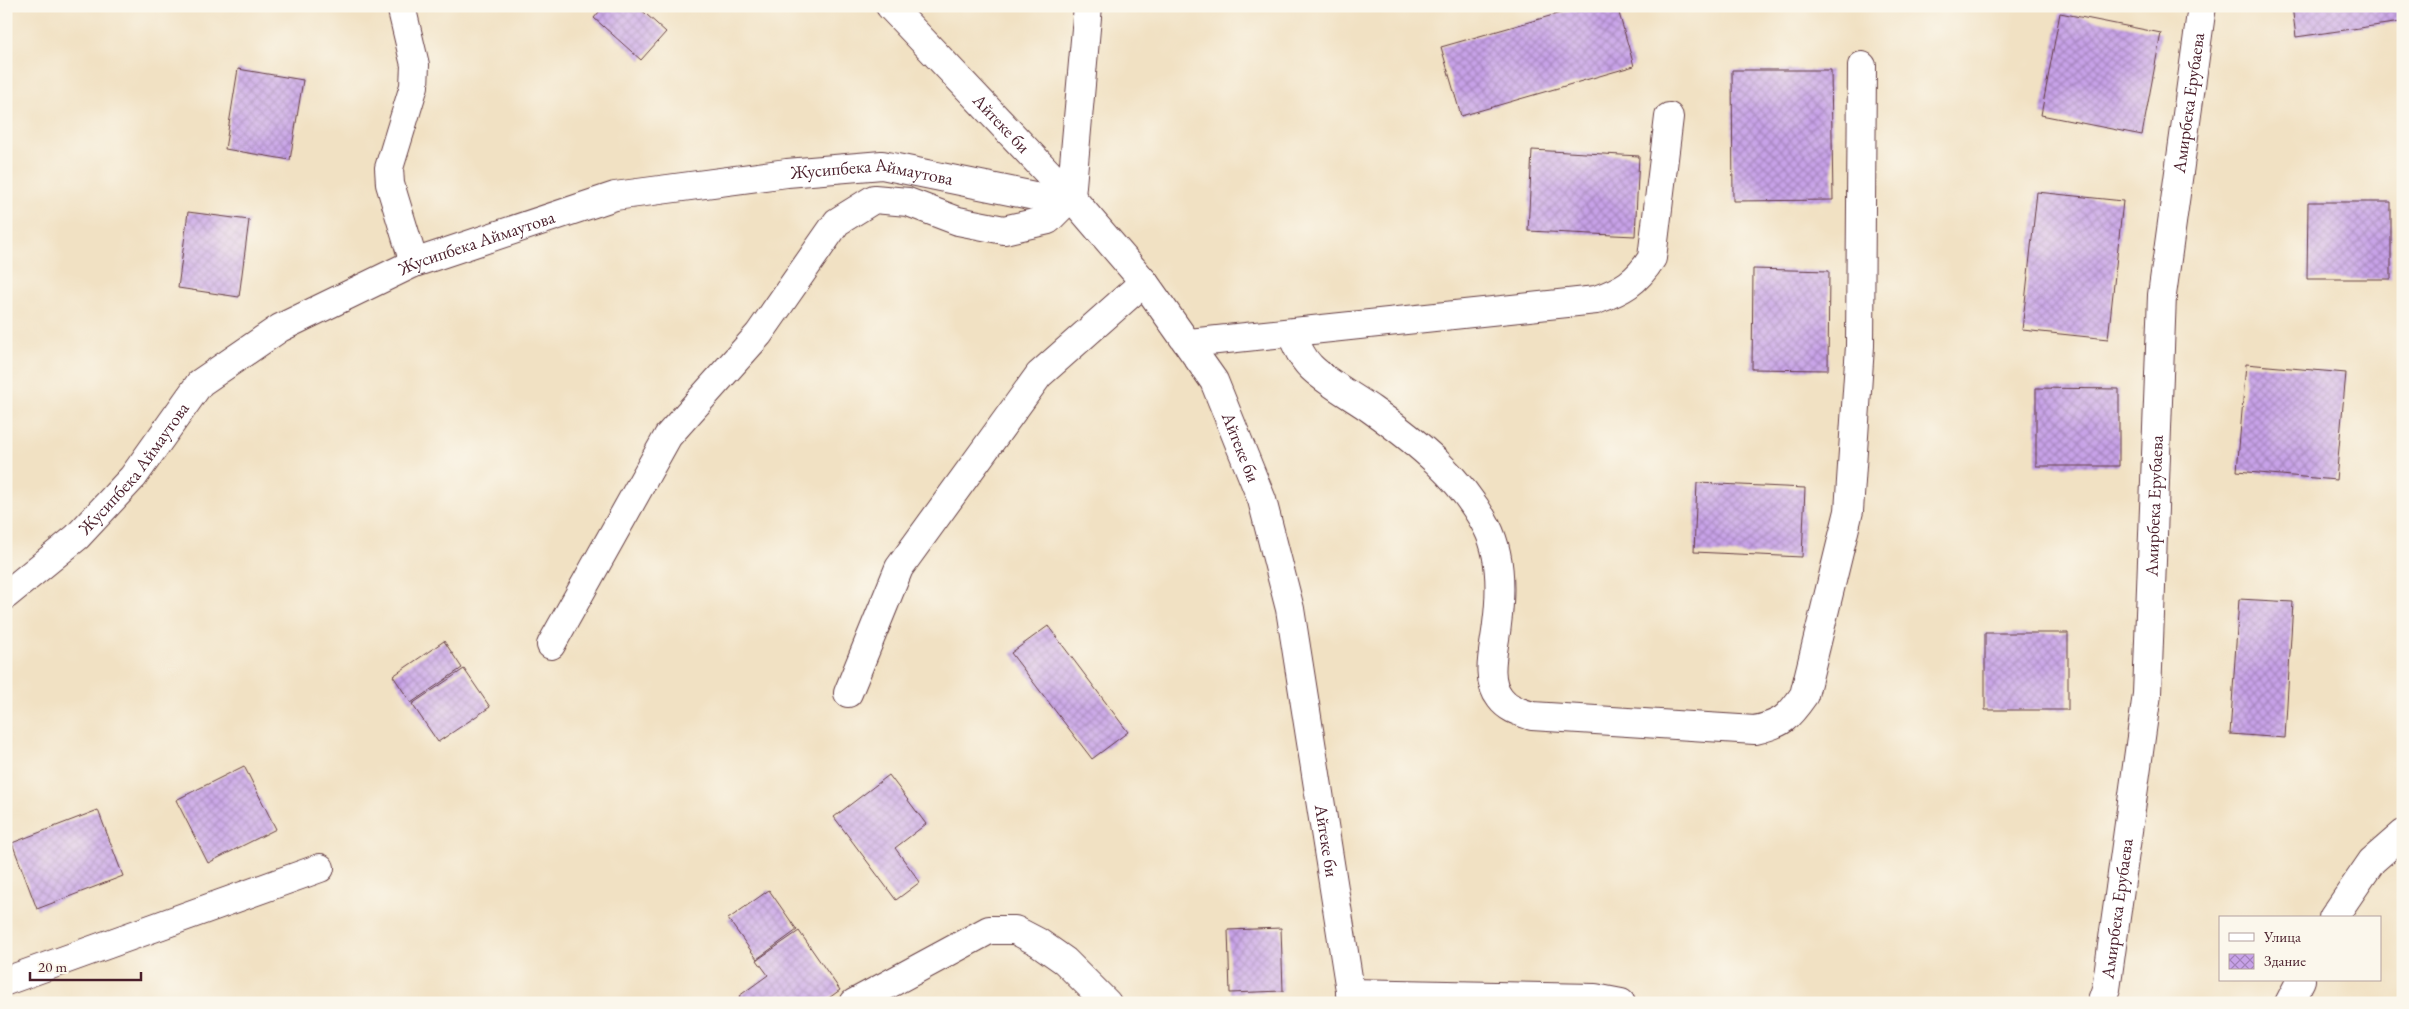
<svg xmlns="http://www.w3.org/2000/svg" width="2409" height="1009" font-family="'EB Garamond',serif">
  <defs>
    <pattern id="building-cross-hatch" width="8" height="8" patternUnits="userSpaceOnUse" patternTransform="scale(1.25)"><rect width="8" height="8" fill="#c7a2e8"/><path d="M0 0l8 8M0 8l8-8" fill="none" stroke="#a483bc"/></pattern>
  </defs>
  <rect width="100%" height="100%" fill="#fbf7ec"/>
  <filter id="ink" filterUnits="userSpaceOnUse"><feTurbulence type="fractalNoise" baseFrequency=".02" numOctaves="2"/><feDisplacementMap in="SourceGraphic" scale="10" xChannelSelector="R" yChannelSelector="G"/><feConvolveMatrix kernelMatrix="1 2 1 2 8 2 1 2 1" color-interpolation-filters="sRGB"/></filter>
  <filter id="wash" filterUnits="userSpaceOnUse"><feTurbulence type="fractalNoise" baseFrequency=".0096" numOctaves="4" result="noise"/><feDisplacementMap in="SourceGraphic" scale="20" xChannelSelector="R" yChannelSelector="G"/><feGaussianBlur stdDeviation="1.12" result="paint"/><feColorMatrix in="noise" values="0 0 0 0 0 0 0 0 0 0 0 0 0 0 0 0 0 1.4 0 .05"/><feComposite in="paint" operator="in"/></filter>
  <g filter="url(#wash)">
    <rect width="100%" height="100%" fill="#f1e1c3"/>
    <g id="blocks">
      <path fill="url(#building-cross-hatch)" d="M604 6H637L666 32 641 60 594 18Z
        M1585 6H1617L1634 66 1461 116 1441 47Z
        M2292 6H2399L2401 22 2296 37Z
        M2060 13 2161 33 2142 135 2041 115Z
        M238 69 303 80 290 160 225 149Z
        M1732 70H1831L1833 200 1733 201Z
        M1532 150 1639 156 1635 236 1528 231Z
        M2037 192 2123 201 2108 339 2022 330Z
        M2308 202H2391V279H2307Z
        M188 212 249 220 239 297 178 288Z
        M1753 269 1829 271 1828 370 1752 369Z
        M2246 364 2346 373 2336 480 2237 471Z
        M2036 388 2119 389V466H2036Z
        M1697 483 1805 488 1802 557 1694 552Z
        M2239 599 2293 602 2285 738 2230 734Z
        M1048 626 1128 732 1092 759 1011 653Z
        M1985 633H2068V710H1985Z
        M444 641 462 668 411 703 393 676Z
        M464 669 490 707 438 742 412 704Z
        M244 766 276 829 208 863 176 800Z
        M889 775 926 824 895 848 920 882 896 900 834 817Z
        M98 810 123 876 37 909 12 843Z
        M769 890 797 930 757 959 728 919Z
        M1281 928 1283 991 1230 993 1228 930Z
        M799 931 840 990 822 1003H744L739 996 768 975 757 960Z"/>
    </g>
  </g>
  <g filter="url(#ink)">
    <use href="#blocks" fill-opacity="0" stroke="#633c42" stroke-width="1"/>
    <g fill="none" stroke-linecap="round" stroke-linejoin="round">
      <g stroke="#633c42" stroke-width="30">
        <g id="minor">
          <path d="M401 6 415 65 414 86 389 168 390 184 414 263"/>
          <path id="s1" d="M890 6 1071 197 1144 282 1214 381 1262 500 1290 609 1352 1003"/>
          <path d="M1291 333C1296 344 1301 357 1310 366 1324 381 1354 397 1372 410 1417 442 1461 477 1487 527 1502 556 1501 593 1497 624 1495 647 1484 678 1500 698 1508 709 1520 712 1532 716L1755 730C1782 724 1788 718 1804 695L1849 511 1860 346 1862 66"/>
          <path d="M1189 343 1596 300C1623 290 1636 283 1652 258L1669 117"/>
          <path id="s2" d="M6 595 77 537 133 477 200 383 280 328 414 263 615 196 787 173 882 165 1064 202"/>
          <path d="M551 645 668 436 759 334 837 222 874 199 908 202 958 221 1004 230 1048 220 1071 197 1088 6"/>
          <path d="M848 693 899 568 1039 375 1144 282"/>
          <path d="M2333 918 2372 861 2403 834"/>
          <path d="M6 981 320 868"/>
          <path d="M1350 993 1595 998 1621 1003"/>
          <path d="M854 1003 989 930H1015L1038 942 1065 961 1107 1003"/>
          <path id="s3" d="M2101 1003 2106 989 2147 694 2162 295 2202 6"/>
          <path d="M2289 1003 2301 980"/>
        </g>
      </g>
      <use href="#minor" stroke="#fff" stroke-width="28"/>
    </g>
  </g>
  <g text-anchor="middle" stroke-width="4.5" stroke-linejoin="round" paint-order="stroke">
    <g font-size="18" fill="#4a1f2b" stroke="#fbf7ec">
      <text dy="6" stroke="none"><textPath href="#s3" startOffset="906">Амирбека Ерубаева</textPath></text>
      <text dy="6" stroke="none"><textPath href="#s1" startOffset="162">Айтеке би</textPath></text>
      <text dy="6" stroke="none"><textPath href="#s2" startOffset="1006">Жусипбека Аймаутова</textPath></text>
      <text dy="6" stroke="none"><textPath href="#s2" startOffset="601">Жусипбека Аймаутова</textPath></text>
      <text dy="6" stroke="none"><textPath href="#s1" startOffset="568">Айтеке би</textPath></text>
      <text dy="6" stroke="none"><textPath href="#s2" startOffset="181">Жусипбека Аймаутова</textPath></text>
      <text dy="6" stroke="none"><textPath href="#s3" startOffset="501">Амирбека Ерубаева</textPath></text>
      <text dy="6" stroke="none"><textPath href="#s1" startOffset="972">Айтеке би</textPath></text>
      <text dy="6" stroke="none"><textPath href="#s3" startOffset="96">Амирбека Ерубаева</textPath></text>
    </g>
  </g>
  <rect width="2409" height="1009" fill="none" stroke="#fbf7ec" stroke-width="25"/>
  <rect x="2219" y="916" width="162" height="65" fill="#fbf7ec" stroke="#b4a19f"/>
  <rect x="2229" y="933" width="25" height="8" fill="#ffffff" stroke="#b4a19f"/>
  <text x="2264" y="942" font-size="15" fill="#4a1f2b">Улица</text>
  <rect x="2229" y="954" width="25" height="15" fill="url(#building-cross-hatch)" stroke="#b4a19f"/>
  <text x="2264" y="966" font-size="15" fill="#4a1f2b">Здание</text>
  <path d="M30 972v8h111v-8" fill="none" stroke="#4a1f2b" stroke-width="2.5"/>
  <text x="38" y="972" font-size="15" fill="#4a1f2b" stroke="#fbf7ec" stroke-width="4" paint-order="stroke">20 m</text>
</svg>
